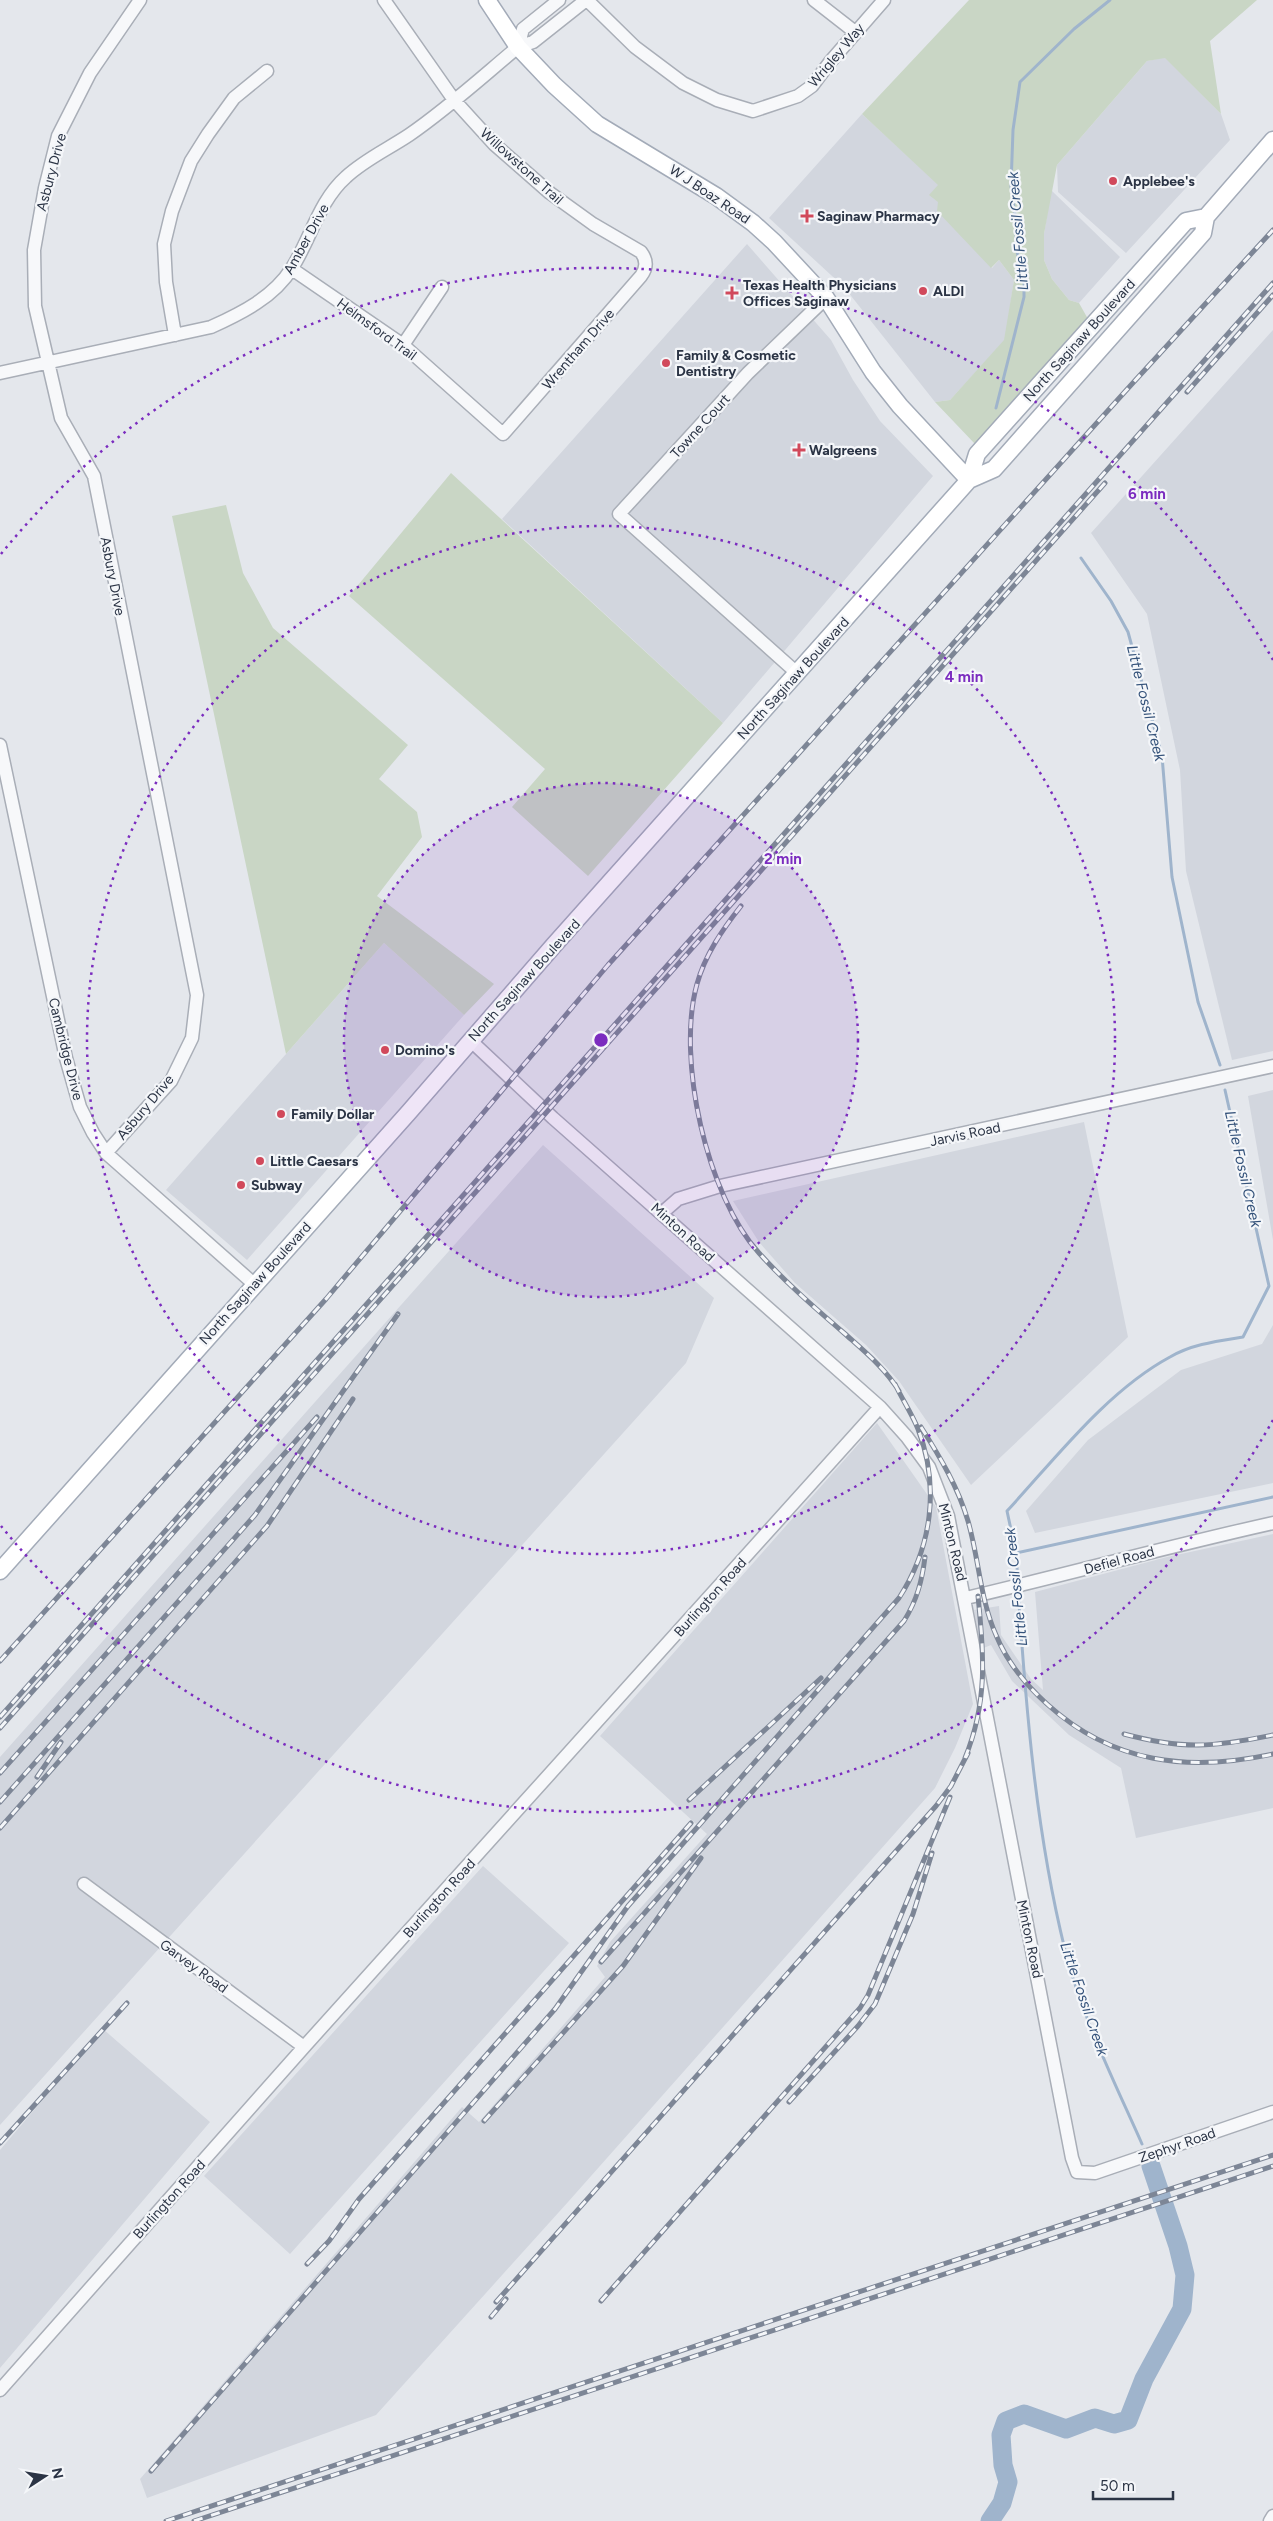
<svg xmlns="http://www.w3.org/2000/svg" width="1273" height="2521" font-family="Figtree,sans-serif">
  <rect width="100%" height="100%" fill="#e4e7ec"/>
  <path fill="#d2d6de" d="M1165 57 1221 114 1230 140 1126 253 1058 192 1057 165 1147 61Z
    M862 114 939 185 938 202 992 268 999 260 1014 280 1005 340 950 400 935 402 844 287 769 218Z
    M1051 190 1120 257 1079 303 1069 300 1052 279 1044 260V234Z
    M747 244 831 340 853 380 880 421 933 476 723 723 502 519Z
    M1273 330V1051L1232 1060 1186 871 1180 770 1147 614 1091 533Z
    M384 943 464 1015 247 1260 166 1190Z
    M1273 1090V1240L1248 1096Z
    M1084 1122 1128 1337 971 1485 899 1381 866 1345 795 1283 759 1242 733 1201Z
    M543 1145 714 1298 686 1363 0 2125V1757Z
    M1273 1325V1483L1035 1533 1026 1511 1088 1440 1181 1370 1262 1344Z
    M877 1423 936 1507 973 1704 955 1748 935 1788 568 2202 376 2415 147 2498 140 2479 462 2107 479 2122 605 1977 597 1966 610 1942 707 1834 600 1736Z
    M1273 1534V1808L1136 1838 1121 1768 1069 1735 1012 1681 991 1645 981 1649 974 1610 999 1606 1001 1635 1031 1679 1043 1690 1035 1592 1167 1557Z
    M483 1866 569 1943 290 2254 204 2176Z
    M103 2029 210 2122 0 2368V2150Z"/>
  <path fill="#c9d6c5" d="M969 0H1257L1210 41 1221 114 1165 58 1147 61 1057 165 1044 234V260L1052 279 1069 300 1079 303 1088 319 975 444 935 402 950 400 1004 340 1014 280 999 260 991 268 937 211 938 202 929 195 938 185 862 114Z
    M451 473 723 723 588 876 512 807 545 769 349 596Z
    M226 505 243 573 273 628 408 745 379 779 417 812 422 837 377 896 494 984 464 1015 384 943 286 1054 172 516Z"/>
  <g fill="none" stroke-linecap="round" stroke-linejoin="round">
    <path stroke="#9fb4cc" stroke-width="3" d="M996 408 1024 297V278L1016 248V222L1011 186 1013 130 1020 82 1074 29 1110 0
      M1081 558 1111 601 1128 632 1162 756 1172 877 1198 1002 1220 1065
      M1016 1553 1273 1497
      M1018 1583 1016 1553 1007 1511C1055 1459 1107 1391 1170 1357 1192 1344 1218 1341 1243 1337L1269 1286 1225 1090
      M1018 1589C1026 1710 1036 1832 1065 1950 1082 2017 1114 2081 1142 2144"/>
    <path stroke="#9fb4cc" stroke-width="19" d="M990 2521 1002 2503 1008 2482 1003 2465 1001 2435 1006 2421 1024 2414 1066 2429 1095 2418 1114 2424 1128 2420 1144 2379 1182 2309 1185 2275 1178 2246 1151 2166"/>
    <g stroke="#a9aeb7" stroke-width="15">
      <path id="minor" d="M587 0 635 47 683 83 717 100 753 111 798 96 812 86 830 62 884 0
        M814 0 855 32
        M518 47 523 29 559 0
        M292 269 403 345 503 434 641 276C647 268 647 260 641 252L593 224 550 193 494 144 454 100 384 0
        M175 335 166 282 164 244 172 211 191 161 208 134 234 98 267 71
        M403 345 442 287
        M0 373 211 327C242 313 274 297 292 268 311 238 319 201 346 177 364 160 388 149 409 135 447 109 482 77 518 47L533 42 586 0
        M797 673 619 514 748 373 826 298
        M0 745 66 1058 80 1107 93 1133 106 1153 254 1284
        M470 1040 553 1118 880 1407 907 1437 929 1467 948 1516 1072 2158 1077 2172 1095 2173 1273 2112
        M106 1153 171 1081 192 1038 197 995 94 476 61 418 35 306 34 250 45 188 58 136 90 73 140 0
        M662 1213 678 1199 720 1186 1273 1066
        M966 1598C1068 1574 1170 1546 1273 1523
        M84 1884 304 2047
        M0 2390 304 2047 880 1407
        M1270 2521 1273 2516"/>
    </g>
    <g stroke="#a3abb8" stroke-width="19">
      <path id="major" d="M487 0 518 47 554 85 597 124 716 196 753 223 774 242 826 298 873 372 900 406 969 480
        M969 480 977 454 1186 221 1206 217
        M0 1571 409 1112 554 945 969 480 994 469 1203 233 1206 217 1273 140"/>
    </g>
    <use href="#minor" stroke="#f7f8fa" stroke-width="12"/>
    <use href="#major" stroke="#fff" stroke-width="16"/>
    <g stroke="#7d8696" stroke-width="5">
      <path id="rail" d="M1187 392 1273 295
        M741 906C722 930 705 955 697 984 676 1059 707 1196 759 1253 785 1282 815 1308 844 1333 864 1351 885 1368 899 1391
        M921 1427C940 1457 958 1487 968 1521 979 1559 980 1599 996 1635 1007 1662 1026 1685 1047 1704 1113 1764 1189 1772 1273 1754
        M0 1661 326 1299 608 965 1131 385 1273 230
        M0 1717 1273 283
        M0 1728 1105 483
        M1124 1734C1184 1750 1213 1747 1273 1735
        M965 1758C988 1702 984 1654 978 1596
        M0 1773 317 1417
        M37 1777 61 1742
        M689 1800 821 1678
        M0 1802 255 1515 398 1314
        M0 1828 267 1526 353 1399
        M601 1962 904 1621C917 1600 922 1581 925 1557
        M789 2102 858 2026 875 2004 913 1914 932 1853
        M484 2121 623 1966 701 1858
        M0 2143 127 2003
        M307 2264 329 2241 359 2199 691 1823
        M601 2301 860 2008 868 1995 950 1797
        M496 2302 936 1806 951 1786 968 1753
        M491 2317 506 2299
        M151 2471 555 2009 628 1906 899 1598C932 1547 940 1486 918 1429 912 1414 902 1399 895 1384
        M166 2521 1273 2155
        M194 2521 1273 2166"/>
    </g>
    <use href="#rail" stroke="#f4f6f9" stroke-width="3" stroke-dasharray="9" stroke-linecap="butt"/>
  </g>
  <circle cx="601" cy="1040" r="257" fill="#7b2cbf" fill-opacity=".12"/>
  <g fill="none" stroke="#7b2cbf" stroke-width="2.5" stroke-dasharray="2.5 5">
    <circle cx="601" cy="1040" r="257"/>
    <circle cx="601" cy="1040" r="514"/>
    <path d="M1273 1420A772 772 0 0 1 1 1526M1 554A772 772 0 0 1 1273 660"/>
  </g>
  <g fill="#d1495b" stroke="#f4f6f9" stroke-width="2">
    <circle cx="1113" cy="181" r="5"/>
    <path d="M804.5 208.5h5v5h5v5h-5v5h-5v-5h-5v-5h5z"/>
    <circle cx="923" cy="291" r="5"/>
    <path d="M729.5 285.5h5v5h5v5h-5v5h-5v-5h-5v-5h5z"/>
    <circle cx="666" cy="363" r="5"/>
    <path d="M796.5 442.5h5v5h5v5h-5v5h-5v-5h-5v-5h5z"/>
    <circle cx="385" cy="1050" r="5"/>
    <circle cx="281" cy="1114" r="5"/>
    <circle cx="260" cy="1161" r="5"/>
    <circle cx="241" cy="1185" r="5"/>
  </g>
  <g text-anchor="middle" stroke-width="4.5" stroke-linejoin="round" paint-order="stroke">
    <g font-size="14" fill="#2b3445" stroke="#f4f6f9">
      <text transform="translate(836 55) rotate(-50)" y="5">Wrigley Way</text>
      <text transform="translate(522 166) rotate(42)" y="5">Willowstone Trail</text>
      <text transform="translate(51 172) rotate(-75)" y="5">Asbury Drive</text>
      <text transform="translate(710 194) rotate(34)" y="5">W J Boaz Road</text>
      <text transform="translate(306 239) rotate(-61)" y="5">Amber Drive</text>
      <text transform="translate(377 329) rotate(36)" y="5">Helmsford Trail</text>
      <text transform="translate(1079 340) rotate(-48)" y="5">North Saginaw Boulevard</text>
      <text transform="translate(578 349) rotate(-49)" y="5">Wrentham Drive</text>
      <text transform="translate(700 426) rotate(-48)" y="5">Towne Court</text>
      <text transform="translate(113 576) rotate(79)" y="5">Asbury Drive</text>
      <text transform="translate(793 678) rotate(-48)" y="5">North Saginaw Boulevard</text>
      <text transform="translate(524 980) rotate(-48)" y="5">North Saginaw Boulevard</text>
      <text transform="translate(66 1049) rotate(76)" y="5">Cambridge Drive</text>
      <text transform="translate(145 1107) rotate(-50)" y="5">Asbury Drive</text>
      <text transform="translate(965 1134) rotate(-12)" y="5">Jarvis Road</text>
      <text transform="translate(683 1232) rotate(42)" y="5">Minton Road</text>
      <text transform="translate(255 1283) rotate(-48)" y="5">North Saginaw Boulevard</text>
      <text transform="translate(953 1542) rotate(76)" y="5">Minton Road</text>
      <text transform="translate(1119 1560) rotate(-15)" y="5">Defiel Road</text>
      <text transform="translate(710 1597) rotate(-48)" y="5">Burlington Road</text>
      <text transform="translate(439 1898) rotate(-48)" y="5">Burlington Road</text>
      <text transform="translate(1030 1939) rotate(78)" y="5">Minton Road</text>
      <text transform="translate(194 1966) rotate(36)" y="5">Garvey Road</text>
      <text transform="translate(1177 2145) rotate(-19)" y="5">Zephyr Road</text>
      <text transform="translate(169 2199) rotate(-48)" y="5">Burlington Road</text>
    </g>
    <g font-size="14" font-weight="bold" fill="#2b3445" stroke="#f4f6f9" text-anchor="start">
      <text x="1123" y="186">Applebee's</text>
      <text x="817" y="221">Saginaw Pharmacy</text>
      <text x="743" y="290">Texas Health Physicians<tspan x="743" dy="16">Offices Saginaw</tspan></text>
      <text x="933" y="296">ALDI</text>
      <text x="676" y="360">Family &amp; Cosmetic<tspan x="676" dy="16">Dentistry</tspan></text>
      <text x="809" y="455">Walgreens</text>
      <text x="395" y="1055">Domino's</text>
      <text x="291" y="1119">Family Dollar</text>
      <text x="270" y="1166">Little Caesars</text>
      <text x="251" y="1190">Subway</text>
    </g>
    <g font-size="15" font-style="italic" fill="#34527a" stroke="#f4f6f9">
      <text transform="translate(1018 231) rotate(-95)" y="5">Little Fossil Creek</text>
      <text transform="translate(1146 703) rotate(76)" y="5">Little Fossil Creek</text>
      <text transform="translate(1243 1169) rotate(77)" y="5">Little Fossil Creek</text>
      <text transform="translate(1016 1587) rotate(-96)" y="5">Little Fossil Creek</text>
      <text transform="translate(1084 1999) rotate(71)" y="5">Little Fossil Creek</text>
    </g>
  </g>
  <circle cx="601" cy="1040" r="8" fill="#7b2cbf" stroke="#f4f6f9" stroke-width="2.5"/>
  <g font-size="15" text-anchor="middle" font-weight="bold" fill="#7b2cbf" stroke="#f4f6f9" stroke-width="4.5" stroke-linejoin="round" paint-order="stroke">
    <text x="1147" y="499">6 min</text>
    <text x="964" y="682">4 min</text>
    <text x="783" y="864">2 min</text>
  </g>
  <g transform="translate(45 2476) rotate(78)" stroke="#f4f6f9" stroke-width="4" paint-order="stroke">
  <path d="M0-4L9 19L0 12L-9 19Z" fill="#2b3445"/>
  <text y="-8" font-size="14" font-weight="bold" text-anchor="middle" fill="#2b3445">N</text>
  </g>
  <path d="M1093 2491v8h80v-8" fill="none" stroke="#2b3445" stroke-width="2.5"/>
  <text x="1100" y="2491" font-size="15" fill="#2b3445" stroke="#f4f6f9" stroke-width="4" paint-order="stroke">50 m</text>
</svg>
